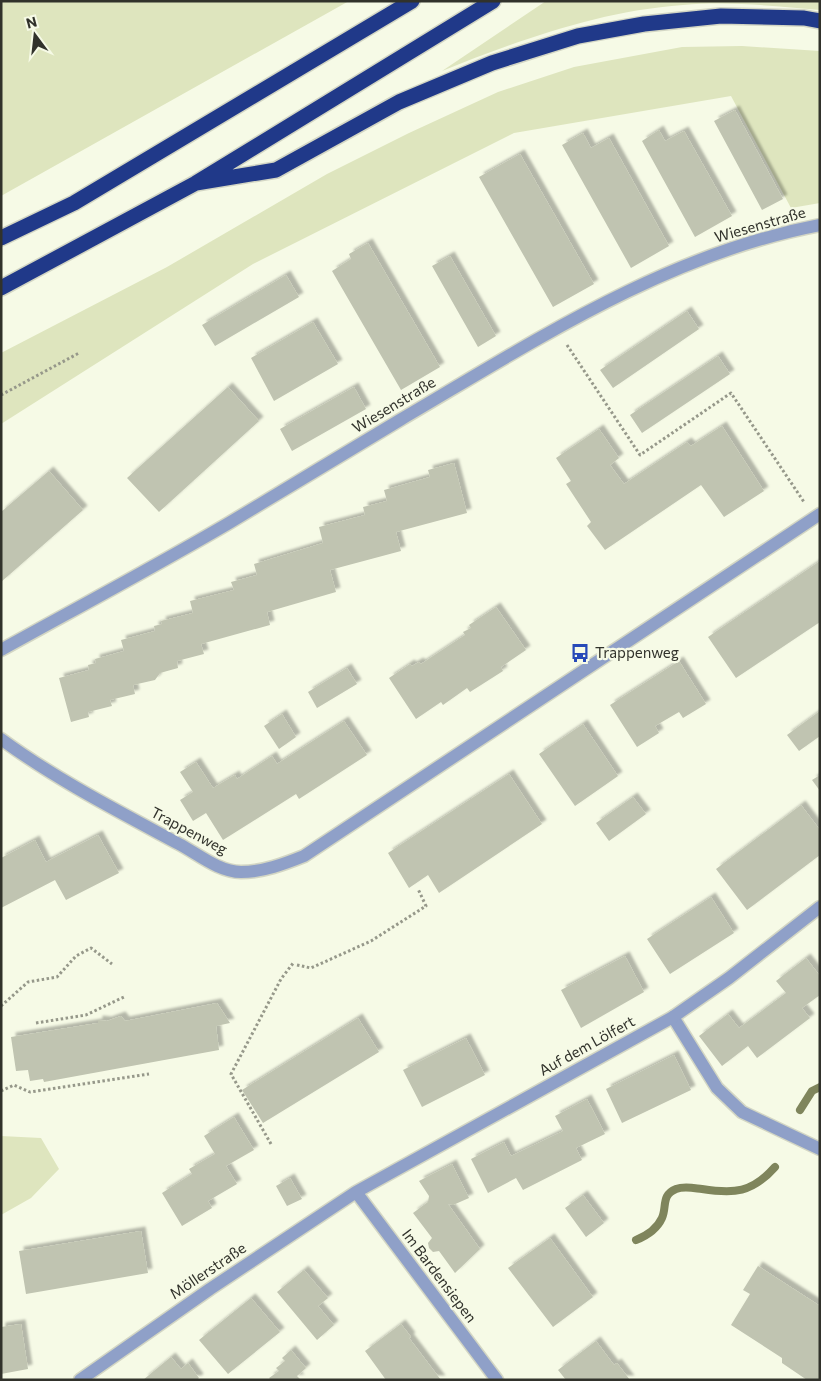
<svg xmlns="http://www.w3.org/2000/svg" width="821" height="1381" font-family="Commissioner,sans-serif">
  <defs>
    <filter id="shadow"><feDropShadow dx="4.5" dy="-4.5" stdDeviation="1" flood-color="#0004"/></filter>
  </defs>
  <rect width="100%" height="100%" fill="#f6fae6"/>
  <path fill="#dee5be" d="M1 1H349L1 196Z
    M546 1H820V10C774 6 729 1 683 5 599 11 520 40 442 71Z
    M742 46 820 51V203L791 208 731 96 514 133 253 264 1 424V353L167 267 327 174 409 133 498 92 574 67 682 47Z
    M1 1136 41 1138 59 1169 31 1198 1 1215Z"/>
  <g fill="none" stroke-linecap="round" stroke-linejoin="round">
    <path stroke="#7f855c" stroke-width="8" d="M800 1110 812 1091 820 1087
      M636 1240C646 1236 657 1229 662 1218 667 1207 661 1195 676 1189 684 1186 693 1188 702 1189 734 1194 752 1193 775 1167"/>
  </g>
  <path fill="#c0c4b1" filter="url(#shadow)" d="M735 110 783 199 762 210 714 121Z
    M659 130 665 141 684 131 732 216 695 237 642 141Z
    M583 133 591 148 609 138 669 246 631 268 562 145Z
    M520 154 594 284 553 307 479 177Z
    M368 243 440 367 401 390 332 271 351 259 349 254Z
    M450 256 496 336 478 347 432 266Z
    M286 275 299 297 215 346 202 325Z
    M687 311 699 329 613 388 600 370Z
    M313 322 338 364 274 401 251 358Z
    M718 356 730 374 642 433 630 415Z
    M228 387 259 421 159 512 127 478Z
    M354 387 366 409 292 451 280 429Z
    M722 426 764 491 724 517 701 485 605 550 587 526 591 522 566 484 571 481 556 458 599 429 619 458 610 465 624 484 687 442 691 446Z
    M454 463 467 513 396 532 401 551 330 570 336 592 267 612 270 625 201 644 204 654 177 661 178 668 160 673 155 680 133 685 135 694 110 700 112 706 88 712 89 717 71 722 59 678 89 670 88 665 96 663 95 659 124 651 121 640 155 631 154 626 162 624 161 621 193 613 190 601 234 590 231 582 257 575 254 564 323 543 319 527 365 515 363 507 387 501 384 490 430 477 428 470Z
    M49 471 83 510 1 582V512Z
    M820 561V622L736 678 708 637Z
    M496 607 526 650 501 667 503 671 470 692 467 688 443 705 441 702 416 719 389 678 410 664 412 666 419 662 421 664 465 635 463 632 471 628 469 625Z
    M679 661 706 704 683 718 679 712 655 726 659 733 637 747 610 705Z
    M347 668 357 684 317 708 308 692Z
    M820 711V736L799 751 787 735Z
    M282 714 296 737 279 749 264 726Z
    M344 721 367 755 299 799 296 794 223 840 206 813 193 821 180 800 193 792 180 772 196 762 213 788 235 775 237 779 272 756 277 764Z
    M583 724 618 776 575 806 539 754Z
    M509 774 542 824 439 893 428 875 409 888 388 853Z
    M820 775V791L812 780Z
    M633 797 646 814 609 841 596 823Z
    M801 805 820 830V855L747 910 716 869Z
    M98 835 119 873 66 900 55 880 1 908V858L35 840 46 862Z
    M711 897 734 933 670 974 647 939Z
    M625 956 644 992 581 1028 561 990Z
    M806 958 820 976V995L802 1008 810 1018 757 1058 748 1046 722 1066 699 1036 728 1014 739 1028 786 993 776 981Z
    M217 1003 230 1023 216 1026 219 1050 44 1082 43 1079 30 1081 28 1070 16 1071 11 1037 98 1023V1020L107 1021 121 1016 125 1021Z
    M358 1018 379 1052 263 1123 242 1090Z
    M466 1038 485 1075 422 1107 403 1070Z
    M674 1055 691 1090 622 1123 606 1089Z
    M587 1099 605 1134 576 1148 582 1160 523 1190 516 1178 488 1193 471 1159 504 1142 511 1156 536 1144 563 1131 555 1116Z
    M234 1117 254 1150 226 1166 237 1184 208 1201 212 1208 182 1226 162 1193 192 1174 189 1169 215 1154 204 1136Z
    M452 1164 469 1198 453 1205 448 1204 480 1249 455 1273 439 1251 433 1252 429 1248 428 1243 432 1238 413 1213 428 1202 429 1196 419 1181Z
    M290 1178 302 1199 287 1206 276 1186Z
    M583 1195 604 1223 586 1237 565 1208Z
    M141 1231 148 1273 26 1294 19 1251Z
    M550 1238 593 1297 553 1327 508 1268Z
    M758 1266 820 1306V1380H807L782 1363V1358L731 1325 750 1294 743 1290Z
    M304 1270 328 1298 318 1306 334 1325 317 1340 277 1292Z
    M251 1298 280 1332 228 1374 199 1340Z
    M21 1324 28 1369 1 1374V1327Z
    M401 1324 411 1337 409 1338 441 1380H386L365 1351Z
    M596 1341 614 1365 617 1363 630 1380H566L558 1370Z
    M291 1350 306 1368 297 1376 300 1379 271 1380 269 1378 279 1371 276 1368 285 1361 282 1358Z
    M171 1357 181 1369 188 1363 199 1378 197 1380H143Z"/>
  <g fill="none" stroke-linecap="round" stroke-linejoin="round">
    <g stroke="#d3d6c4" stroke-width="15">
      <path id="lane" d="M673 1017 717 1088 742 1112 820 1149"/>
    </g>
    <g stroke="#d3d6c4" stroke-width="15">
      <path id="street" d="M1 650C77 608 154 567 229 523 286 489 343 454 400 420 533 342 666 254 820 225
        M1 739C57 780 118 811 179 844 198 854 219 872 241 872 263 872 284 864 304 856L820 514
        M356 1192 497 1380
        M80 1380 210 1289 356 1192 673 1017 729 978 820 907"/>
    </g>
    <g stroke="#d3d6c4" stroke-width="18">
      <path id="highway" d="M196 183 276 170 399 102 492 63 578 36 644 24 721 16 804 18 820 21
        M1 238 74 203 412 1
        M1 288 196 183 493 1"/>
    </g>
    <path stroke="#96988a" stroke-width="3" stroke-dasharray="2.5 2.5" stroke-linecap="butt" d="M567 345 640 455 731 393 804 502
      M1 395 79 353
      M297 965 311 968 371 941 426 906 418 889
      M1 1006 28 982 57 977 76 956 91 948 112 964
      M36 1023 86 1015 126 996
      M1 1091 14 1085 30 1092 149 1074
      M271 1144 231 1074 281 979 294 962"/>
    <use href="#lane" stroke="#8fa0c8" stroke-width="12"/>
    <use href="#street" stroke="#8fa0c8" stroke-width="12"/>
    <use href="#highway" stroke="#203989" stroke-width="15"/>
  </g>
  <defs>
    <g id="bus-bare" transform="scale(1.5)"><path d="M-5-6H5V4H4V6H2V4H-2V6H-4V4H-5ZM-3.5-4V0h7V-4ZM-3.5 1.2v1.5H-2V1.2ZM2 1.2v1.5H3.5V1.2Z" fill="#2749b8" stroke="#f6fae6" stroke-width="2.5" paint-order="stroke"/></g>
  </defs>
  <g fill-rule="evenodd">
    <use href="#bus-bare" x="580" y="653"/>
  </g>
  <g text-anchor="middle" stroke-width="4.5" stroke-linejoin="round" paint-order="stroke">
    <g font-size="15" fill="#31322b" stroke="#f6fae6">
      <text transform="translate(760 225) rotate(-16)" y="5">Wiesenstraße</text>
      <text transform="translate(394 405) rotate(-31)" y="5">Wiesenstraße</text>
      <text transform="translate(189 831) rotate(28)" y="5">Trappenweg</text>
      <text transform="translate(587 1046) rotate(-29)" y="5">Auf dem Lölfert</text>
      <text transform="translate(208 1271) rotate(-34)" y="5">Möllerstraße</text>
      <text transform="translate(439 1276) rotate(53)" y="5">Im Bardensiepen</text>
    </g>
    <g font-size="15" fill="#31322b" stroke="#f6fae6" text-anchor="start">
      <text x="595" y="658">Trappenweg</text>
    </g>
  </g>
  <rect width="821" height="1381" fill="none" stroke="#31322b" stroke-width="5"/>
  <g transform="translate(35 35) rotate(345)" stroke="#f6fae6" stroke-width="4" paint-order="stroke">
  <path d="M0-4L9 19L0 12L-9 19Z" fill="#31322b"/>
  <text y="-8" font-size="14" font-weight="bold" text-anchor="middle" fill="#31322b">N</text>
  </g>
</svg>
